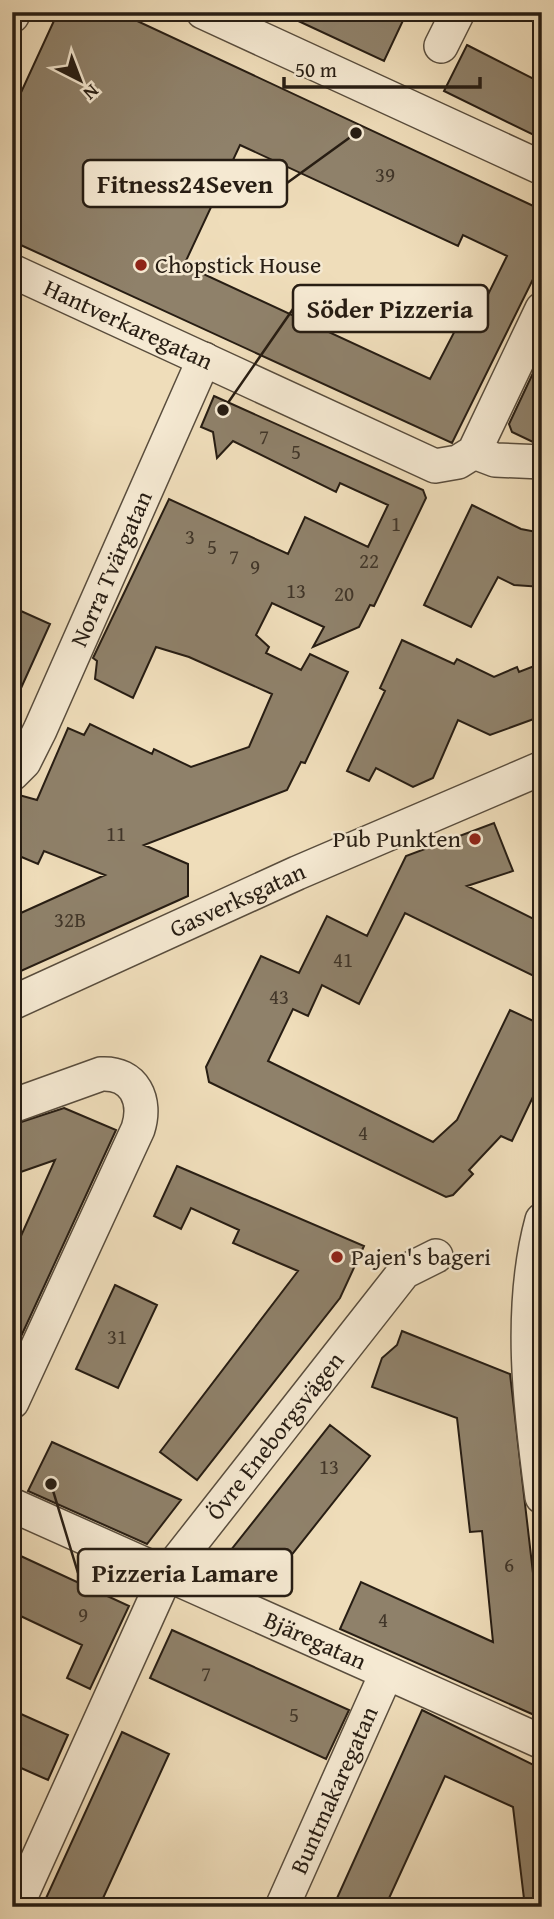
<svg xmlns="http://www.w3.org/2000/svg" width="554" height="1919" font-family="'Gentium Book Plus',serif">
  <rect width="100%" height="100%" fill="#efddba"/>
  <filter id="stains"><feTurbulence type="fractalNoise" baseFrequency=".00286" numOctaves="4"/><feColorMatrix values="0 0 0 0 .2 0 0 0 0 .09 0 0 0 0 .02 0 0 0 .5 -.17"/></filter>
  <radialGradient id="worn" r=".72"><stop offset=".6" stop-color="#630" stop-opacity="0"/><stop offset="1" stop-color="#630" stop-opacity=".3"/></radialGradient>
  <path fill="#8f816a" stroke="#271d13" stroke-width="2" fill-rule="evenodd" d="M58 12H118L542 210V261L452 443 12 241V112ZM240 145 458 246 463 235 507 256 475 321 463 315 430 379 184 265Z
    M279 12H407L384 61Z
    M467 45 542 83V139L444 91Z
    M542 354V443L533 442 512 432 509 424Z
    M214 396 423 490 426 498 374 606 370 605 359 627 313 647 324 627 272 603 256 635 269 647 266 653 301 670 310 654 348 672 305 763 301 762 287 790 144 845 188 864V896L12 975V917L105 875 44 851 38 864 12 853V793L37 800 68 728 84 735 90 724 152 754 154 749 191 767 249 747 272 694 189 657 156 647 133 698 95 679 97 661 93 658 169 499 288 554 305 517 368 547 388 505 340 483 336 492 233 441 217 458 213 432 201 427Z
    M472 505 521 529 542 533V587L514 585 498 577 471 627 424 605Z
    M12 607 50 624 12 708Z
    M402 640 454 664 457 659 494 677 517 667 519 672 542 663V716L490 735 458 720 433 778 413 787 376 768 369 781 347 771 385 691 380 688Z
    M494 823 513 871 467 886 542 923V980L405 913 359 1004 322 985 308 1016 293 1009 268 1061 433 1142 457 1120 510 1010 542 1025V1078L512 1141 501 1136 469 1170 473 1174 453 1195 446 1197 209 1082 206 1067 261 956 299 973 327 916 367 936 406 856Z
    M64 1108 116 1130 12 1356V1233L21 1236 55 1160 12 1175V1125Z
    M177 1166 364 1246 340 1298 197 1480 160 1452 298 1271 233 1243 239 1230 191 1208 181 1229 154 1216Z
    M115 1285 157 1305 118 1388 76 1369Z
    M402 1331 510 1374 542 1651V1706L532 1714 340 1629 361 1582 493 1642 482 1531 470 1532 457 1418 372 1387 382 1358 397 1345Z
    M330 1425 370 1456 263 1591 223 1560Z
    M52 1442 181 1500 147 1544 28 1491Z
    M12 1552 129 1606 90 1689 67 1678 82 1645 12 1612Z
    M172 1630 349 1710 326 1759 150 1678Z
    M12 1710 68 1735 48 1780 12 1764Z
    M422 1710 542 1769V1907H525L513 1807 445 1776 385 1907H333Z
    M122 1732 169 1754 99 1907H42Z"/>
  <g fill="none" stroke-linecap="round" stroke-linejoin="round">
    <g stroke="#594d3d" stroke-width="36">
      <g id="minor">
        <path d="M203 12 542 168"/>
        <path d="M12 16 14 12"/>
        <path d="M441 46 458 12"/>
        <path id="s1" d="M12 271 435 466 458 462 474 452 542 309"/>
        <path d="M474 452 495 460 542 462"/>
        <path id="s2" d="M12 774 24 762 40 730 204 359"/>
        <path id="s3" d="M12 1003 297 873 542 768"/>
        <path d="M12 1106 101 1074C135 1072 147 1101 138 1129L12 1402"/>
        <path d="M542 1220C518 1308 530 1408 542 1497"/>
        <path id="s4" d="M12 1505 542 1742"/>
        <path id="s5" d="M16 1907 166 1575 404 1272 436 1256"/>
        <path id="s6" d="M282 1907 386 1674"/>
      </g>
    </g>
    <use href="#minor" stroke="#f5e9d2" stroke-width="33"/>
  </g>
  <g fill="#8f2418" stroke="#f5e9d2" stroke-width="2.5">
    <circle cx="141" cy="265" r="7"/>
    <circle cx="475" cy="839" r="7"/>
    <circle cx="337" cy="1257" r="7"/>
  </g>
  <g text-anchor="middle" stroke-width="5" stroke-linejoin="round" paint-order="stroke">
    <g font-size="21" fill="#413629">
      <text x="385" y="182">39</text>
      <text x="264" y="444">7</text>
      <text x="296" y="459">5</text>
      <text x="396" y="531">1</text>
      <text x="190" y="544">3</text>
      <text x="212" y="554">5</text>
      <text x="234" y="564">7</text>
      <text x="369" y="568">22</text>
      <text x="255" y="574">9</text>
      <text x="296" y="598">13</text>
      <text x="344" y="601">20</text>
      <text x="116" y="841">11</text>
      <text x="70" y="927">32B</text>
      <text x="343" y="967">41</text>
      <text x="279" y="1004">43</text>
      <text x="363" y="1140">4</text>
      <text x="117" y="1344">31</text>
      <text x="329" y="1474">13</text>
      <text x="509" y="1572">6</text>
      <text x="83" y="1622">9</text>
      <text x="383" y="1627">4</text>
      <text x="206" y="1681">7</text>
      <text x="294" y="1722">5</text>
    </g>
    <g font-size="24" fill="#271d13" stroke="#f5e9d2" text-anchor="start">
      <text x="155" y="273">Chopstick House</text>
      <text x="461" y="847" text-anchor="end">Pub Punkten</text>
      <text x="351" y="1265">Pajen's bageri</text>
    </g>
    <g font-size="24" fill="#271d13" stroke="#f5e9d2">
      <text dy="8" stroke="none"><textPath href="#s1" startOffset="128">Hantverkaregatan</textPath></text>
      <text dy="8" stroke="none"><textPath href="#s2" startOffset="229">Norra Tvärgatan</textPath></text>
      <text dy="8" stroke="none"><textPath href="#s3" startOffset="248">Gasverksgatan</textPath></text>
      <text dy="8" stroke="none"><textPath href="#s5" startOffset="541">Övre Eneborgsvägen</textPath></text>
      <text dy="8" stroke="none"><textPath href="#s4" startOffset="332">Bjäregatan</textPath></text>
      <text dy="8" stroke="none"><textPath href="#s6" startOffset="128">Buntmakaregatan</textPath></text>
    </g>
  </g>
  <path fill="none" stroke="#271d13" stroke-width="2.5" d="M356 133L287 183M223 410L293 309M51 1484L78 1573"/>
  <g fill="#271d13" stroke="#f5e9d2" stroke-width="2.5">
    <circle cx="356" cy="133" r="7"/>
    <circle cx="223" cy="410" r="7"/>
    <circle cx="51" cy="1484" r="7"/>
  </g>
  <g fill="#f5e9d2" stroke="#271d13" stroke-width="2.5">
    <rect x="83" y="160" width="204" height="47" rx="7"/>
    <rect x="293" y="285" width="195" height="47" rx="7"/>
    <rect x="78" y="1549" width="214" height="47" rx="7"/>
  </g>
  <g font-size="26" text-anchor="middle" font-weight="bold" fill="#271d13">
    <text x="185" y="193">Fitness24Seven</text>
    <text x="390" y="318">Söder Pizzeria</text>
    <text x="185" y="1582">Pizzeria Lamare</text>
  </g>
  <rect width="554" height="1919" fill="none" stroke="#efddba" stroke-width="42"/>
  <rect x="14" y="14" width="526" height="1891" fill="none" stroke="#271d13" stroke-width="3.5"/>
  <rect x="21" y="21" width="512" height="1877" fill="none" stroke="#271d13" stroke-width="2"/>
  <g transform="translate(80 80) rotate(138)" stroke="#f5e9d2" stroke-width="5" paint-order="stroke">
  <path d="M0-5L12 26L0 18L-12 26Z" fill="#271d13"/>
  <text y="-10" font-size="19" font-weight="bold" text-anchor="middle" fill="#271d13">N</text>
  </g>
  <path d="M284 77v10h196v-10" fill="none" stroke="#271d13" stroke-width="3.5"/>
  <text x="295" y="77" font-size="21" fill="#271d13" stroke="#f5e9d2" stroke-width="5" paint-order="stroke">50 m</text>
  <rect width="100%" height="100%" filter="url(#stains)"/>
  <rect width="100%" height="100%" fill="url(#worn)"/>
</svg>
